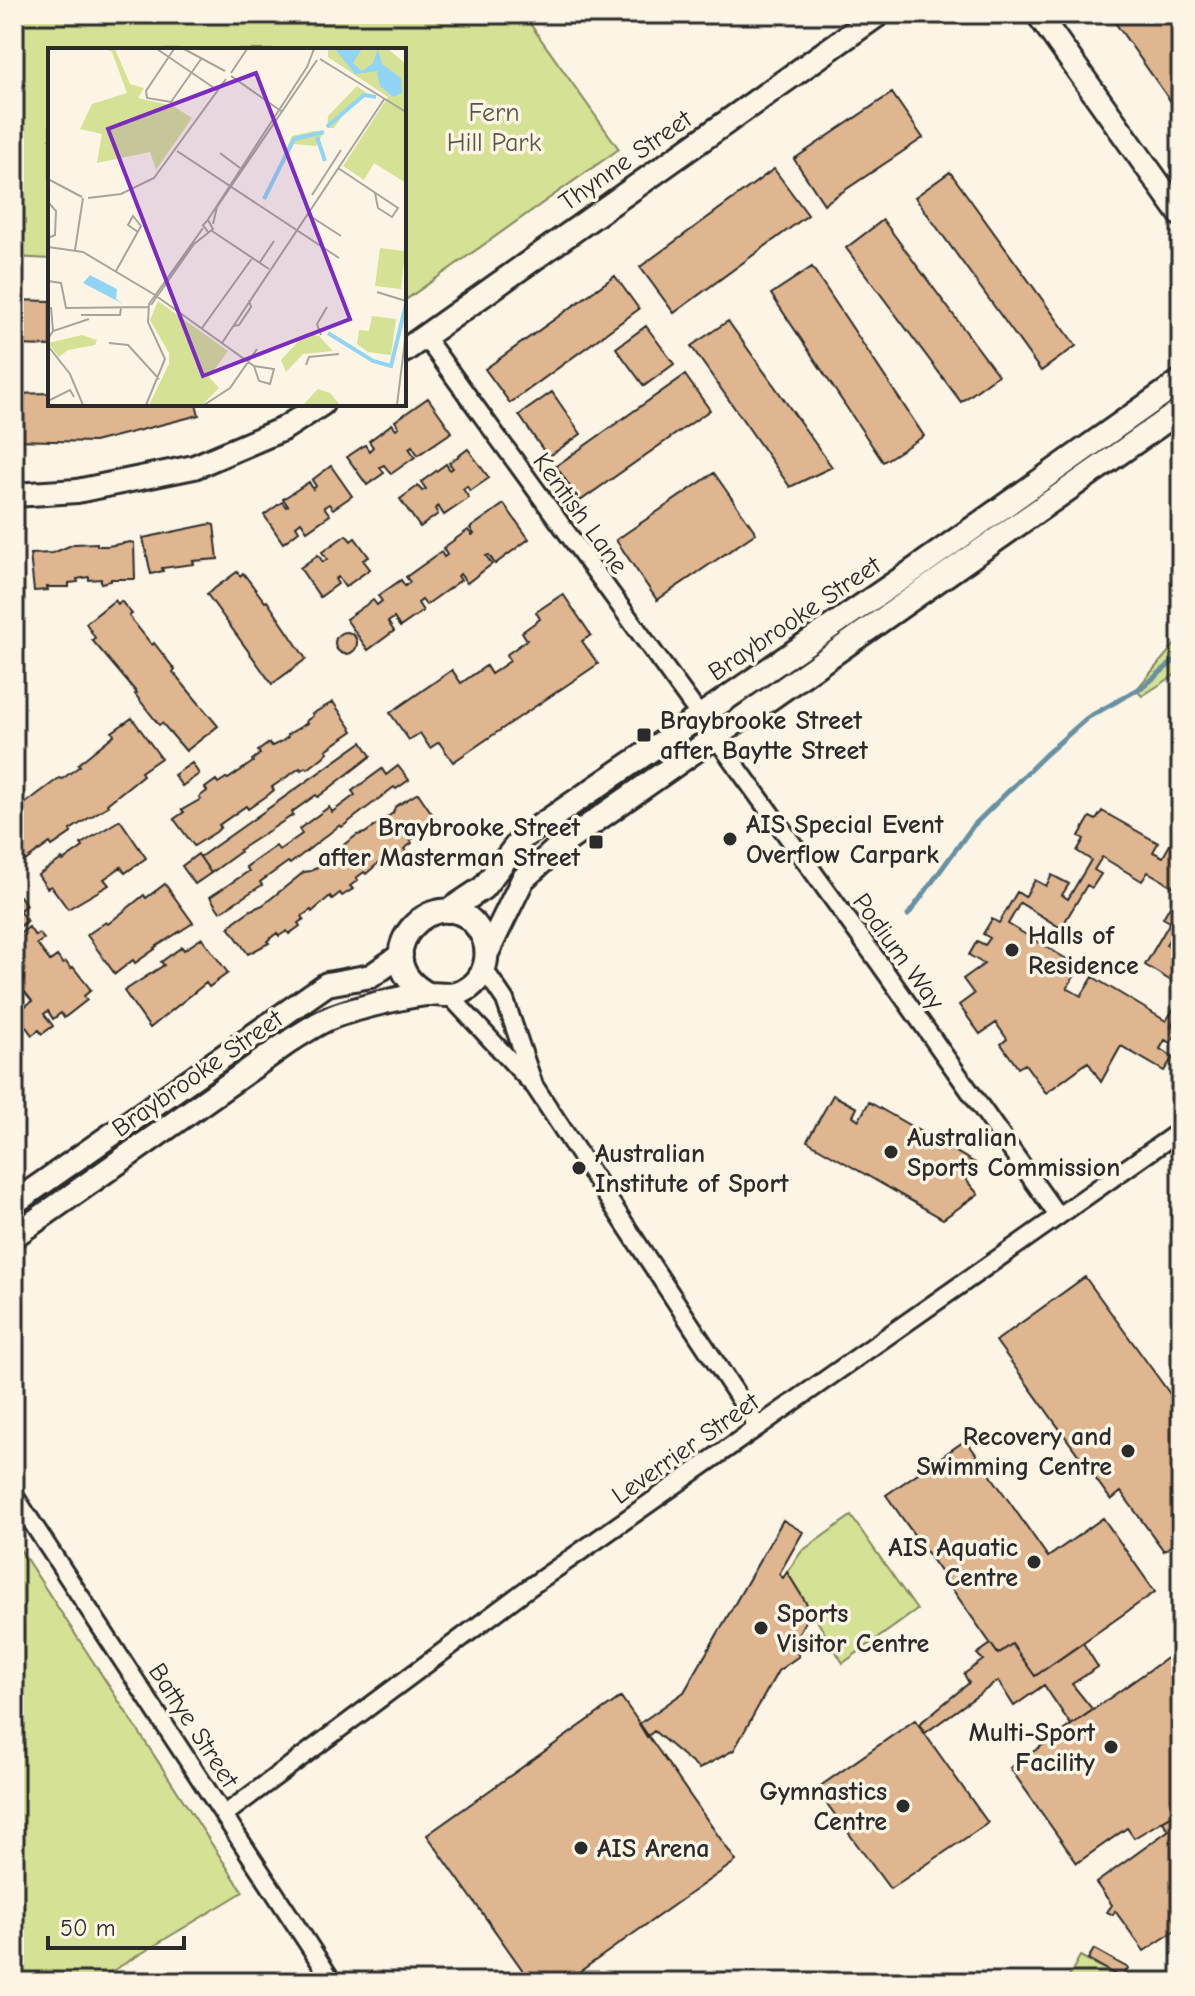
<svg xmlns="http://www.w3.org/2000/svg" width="1195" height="1996" font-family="'Comic Neue',sans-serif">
  <rect width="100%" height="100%" fill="#fcf5e5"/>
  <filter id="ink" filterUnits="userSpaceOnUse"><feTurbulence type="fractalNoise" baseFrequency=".0125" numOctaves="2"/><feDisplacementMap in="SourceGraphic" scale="16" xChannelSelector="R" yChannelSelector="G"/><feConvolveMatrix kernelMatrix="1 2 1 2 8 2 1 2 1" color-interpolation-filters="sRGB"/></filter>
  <g filter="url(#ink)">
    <path fill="#d5e194" stroke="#808660" stroke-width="2" d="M14 14H523L619 149 404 301V50H50V259L14 257Z
      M1181 637V671L1142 696 1136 690Z
      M851 1516 917 1610 843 1663 787 1572 802 1551Z
      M14 1540 243 1892 94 1982H14Z
      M1080 1956 1127 1981 1128 1982H1066Z"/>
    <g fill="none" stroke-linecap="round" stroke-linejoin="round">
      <path stroke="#6890a3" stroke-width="5" d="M908 915 973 826 1045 755 1087 718 1144 686 1181 655"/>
    </g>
    <path fill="#dfb690" stroke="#2b2b2b" stroke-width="2" d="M1109 14H1174L1181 24V116Z
      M892 93 923 138 824 204 794 159Z
      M774 169 808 215 674 313 640 267Z
      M950 172 1076 346 1041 371 915 197Z
      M883 220 998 375 961 402 846 248Z
      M812 267 924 436 883 462 771 294Z
      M615 276 639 309 510 403 485 369Z
      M14 300 50 301V346L14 345Z
      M728 321 832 467 790 487 691 346Z
      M646 326 674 364 644 386 616 348Z
      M685 375 710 410 580 501 556 466Z
      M552 392 581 434 548 457 519 415Z
      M50 393V404H196L199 415 94 442 14 440V394Z
      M428 398 452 432 418 455 412 446 409 448 415 457 391 474 384 465 380 467 384 473 367 485 347 457 365 445 369 451 373 447 369 441 392 424 396 429 399 427 395 421Z
      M468 449 489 478 470 491 467 486 463 489 469 498 444 515 438 506 435 509 438 514 420 527 400 499 418 486 422 491 426 489 421 482 446 464 450 470 453 468 449 463Z
      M331 466 352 496 333 509 329 504 324 507 330 515 307 531 301 522 296 526 299 531 283 543 264 515 282 502 286 507 288 506 283 499 309 482 313 489 316 486 312 480Z
      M714 473 756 533 657 600 616 540Z
      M504 504 529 539 495 564 489 555 486 556 492 564 467 583 460 574 458 576 461 580 426 605 422 600 418 603 423 611 400 627 394 618 388 622 394 631 368 650 346 619 373 600 377 605 382 601 378 596 401 580 405 586 410 582 406 577 441 552 444 557 447 555 443 548 468 530 472 535 474 534 470 528Z
      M210 524 214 525 218 559 193 561 194 564 162 568 163 571 151 574 143 538Z
      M346 535 351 541 355 538 369 557 363 560 370 569 345 587 338 577 335 579 338 584 320 597 300 568 318 555 323 562 327 559 322 552Z
      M130 542 134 543 135 579H111V581L101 583V579L89 580V577L77 579 78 582 69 583V587H47L48 590 34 591 30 554 53 553 74 544 97 543V546H108Z
      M237 572 240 576 243 573 265 602 267 601 306 659 272 684 207 594Z
      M563 594 591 635 582 641 598 664 453 762 439 742 430 748 420 733 409 740 390 713 452 670 461 683 486 666 491 674 510 661 506 655 527 640 522 632 540 619 536 612Z
      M115 600 118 604 121 601 132 614 129 616 152 645 154 643 175 670 173 672 218 726 186 751 162 723 159 725 135 694 137 693 92 640 95 638 86 623Z
      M335 643a11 11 0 1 1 22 0a11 11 0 1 1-22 0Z
      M333 702 353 731 326 750 328 752 323 757 308 769 306 767 301 770 300 768 272 787 274 790 268 795 248 809 246 806 219 825 221 827 216 832 194 846 174 819 184 812 182 810 201 799 199 797 207 791 205 788 216 780 218 783 226 778 228 779 253 762 252 760 260 754 258 751 269 743 272 746 281 742 288 737 287 735 307 723 306 721 313 716 312 714Z
      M132 718 161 758 141 772 143 775 107 804 108 806 70 830 71 833 52 846 50 843 25 861 14 846 17 843 14 838V808L22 803 23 805 59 778 62 779 80 766 78 764 114 735 112 732Z
      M362 742 371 756 318 797 316 795 292 812 293 815 239 850 240 852 211 873 200 857Z
      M192 763 199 774 182 786 174 775Z
      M398 766 409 780 396 789 394 787 342 827 340 825 290 864 288 862 260 882 262 885 220 912 210 897 249 871 246 867 276 846 279 850 302 834 299 829 329 807 332 812 355 795 352 791 382 769 386 775Z
      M418 793 437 821 428 827 430 830 410 840 412 843 404 849 406 852 395 859 393 856 385 862 383 859 366 874 364 872 356 878 358 880 350 886 353 889 342 896 340 893 332 899 330 896 312 912 311 910 302 916 304 919 298 923 300 926 289 934 287 931 279 936 277 933 267 941 269 943 248 954 229 927 235 921 251 910 263 905 304 872 311 871 332 857 342 846 357 835 365 833 393 813 395 807Z
      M1102 811 1158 843 1153 852 1163 857 1172 841 1181 846V891L1148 872 1142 881 1102 857 1094 870 1101 874 1092 888 1087 885 1061 928 1020 903 1008 924 1080 967 1067 988 1081 996 1093 977 1166 1021 1181 997V1009L1171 1026 1179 1030 1170 1043 1165 1040 1160 1049 1173 1057 1164 1071 1121 1046 1101 1082 1088 1062 1046 1093 1025 1064 1018 1068 1001 1044 1007 1039 996 1023 980 1034 959 1005 974 994 963 979 984 964 969 955 977 941 985 945 990 938 983 934 992 919 999 923 1017 892 1025 897 1035 880 1046 886 1052 875 1069 884 1062 895 1068 899 1091 860 1077 851 1084 839 1079 836 1090 817 1096 820Z
      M120 820 146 858 125 873 121 867 104 879 109 885 68 909 51 886 47 888 38 875 62 859 63 861 83 847 81 844Z
      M198 854 211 873 195 884 182 866Z
      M165 884 193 923 154 948 155 949 135 963 133 960 115 974 87 935 106 922 108 924 144 895 146 898Z
      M20 896 26 905 19 911 27 921 14 931V897Z
      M1181 903V919L1166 945 1171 948 1177 938 1181 941V987L1145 965 1170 922 1163 918 1171 904 1178 908Z
      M29 927 35 936 39 933 44 939 37 944 50 961 57 956 63 964 66 962 71 969 73 967 91 990 84 996 87 1000 64 1018 61 1013 53 1019 48 1011 44 1014 53 1026 42 1034 39 1030 32 1035 16 1013 32 1001 14 978 23 971 16 962 14 963V938Z
      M202 938 228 973 209 987 206 983 150 1028 124 991 164 965 161 962 182 947 184 950Z
      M833 1095 857 1108 853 1116 859 1120 869 1102 975 1163 966 1180 978 1194 943 1219 807 1141Z
      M1085 1277 1181 1409V1538L1164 1551 1121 1492 1111 1500 996 1341Z
      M966 1440 1048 1557 1103 1518 1155 1592 1035 1676 1012 1644 998 1654 886 1495Z
      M783 1520 803 1532 779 1574 783 1578 787 1572 811 1611 792 1645 799 1656 778 1671 734 1750 699 1769 654 1731 647 1737 639 1724 684 1692Z
      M1083 1643 1098 1667 1072 1684 1093 1710 1071 1725 1044 1685 1014 1706 998 1681 925 1733 919 1724 969 1683 964 1674 983 1660 977 1654 991 1644 998 1654 1012 1644 1035 1676Z
      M1181 1648V1810L1134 1838 1127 1828 1077 1863 1010 1768Z
      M621 1697 736 1861 565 1982H531L427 1835Z
      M915 1720 988 1823 890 1889 816 1789Z
      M1174 1814 1181 1826V1927L1144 1951 1115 1911 1113 1915 1107 1912 1112 1905 1096 1883 1169 1830 1162 1821Z
      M1094 1949 1128 1968 1122 1978 1088 1959Z"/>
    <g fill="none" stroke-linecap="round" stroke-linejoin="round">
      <g stroke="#2b2b2b" stroke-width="22">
        <path id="street" d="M425 337 877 960 1058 1216
          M484 969 505 1000 533 1082
          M450 996 535 1087 758 1427
          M14 1495 333 1982
          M224 1815 527 1589 1181 1130"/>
      </g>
      <g stroke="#2b2b2b" stroke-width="28">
        <path id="secondary" d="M1038 14 1181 215
          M404 351 879 14
          M14 495 77 491 194 467 283 429 322 404
          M448 911 483 888 522 838 911 572 1181 381
          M487 953 523 879 561 845 1181 410
          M14 1203 327 984 371 976 401 955
          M14 1236 293 1039C305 1032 317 1023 330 1018 348 1010 406 996 426 994 438 993 449 998 462 992 473 987 482 977 485 965 488 953 486 940 479 930 442 873 357 956 428 994"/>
      </g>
      <use href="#street" stroke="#fcf5e5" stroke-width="16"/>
      <use href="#secondary" stroke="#fcf5e5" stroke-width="22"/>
    </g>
  </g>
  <g fill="#2b2b2b" stroke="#fcf5e5" stroke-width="3">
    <rect x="636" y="727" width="16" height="16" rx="4"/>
    <circle cx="730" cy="839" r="8"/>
    <rect x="588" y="834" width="16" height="16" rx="4"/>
    <circle cx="1012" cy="950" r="8"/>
    <circle cx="891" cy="1152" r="8"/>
    <circle cx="579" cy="1168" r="8"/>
    <circle cx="1128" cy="1451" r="8"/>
    <circle cx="1034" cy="1562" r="8"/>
    <circle cx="761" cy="1628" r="8"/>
    <circle cx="1111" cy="1747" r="8"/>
    <circle cx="903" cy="1806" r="8"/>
    <circle cx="581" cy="1848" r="8"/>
  </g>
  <g text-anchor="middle" stroke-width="7" stroke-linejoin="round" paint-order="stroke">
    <g font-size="26" fill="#565845" stroke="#fcf5e5">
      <text x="494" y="121">Fern<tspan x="494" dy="30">Hill Park</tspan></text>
    </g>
    <g font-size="26" fill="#2b2b2b" stroke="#fcf5e5">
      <text transform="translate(625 160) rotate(-35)" y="9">Thynne Street</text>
      <text transform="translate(581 513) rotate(54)" y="9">Kentish Lane</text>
      <text transform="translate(794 618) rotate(-34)" y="9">Braybrooke Street</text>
      <text transform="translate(899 951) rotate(54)" y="9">Podium Way</text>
      <text transform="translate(197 1073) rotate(-35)" y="9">Braybrooke Street</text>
      <text transform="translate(685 1448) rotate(-35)" y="9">Leverrier Street</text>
      <text transform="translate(194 1725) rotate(57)" y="9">Battye Street</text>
    </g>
    <g font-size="26" font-weight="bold" fill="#2b2b2b" stroke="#fcf5e5" text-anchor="start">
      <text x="660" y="729">Braybrooke Street<tspan x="660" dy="30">after Baytte Street</tspan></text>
      <text x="746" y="833">AIS Special Event<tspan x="746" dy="30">Overflow Carpark</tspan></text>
      <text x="580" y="836" text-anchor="end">Braybrooke Street<tspan x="580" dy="30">after Masterman Street</tspan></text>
      <text x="1028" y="944">Halls of<tspan x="1028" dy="30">Residence</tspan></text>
      <text x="907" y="1146">Australian<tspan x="907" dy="30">Sports Commission</tspan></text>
      <text x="595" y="1162">Australian<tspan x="595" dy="30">Institute of Sport</tspan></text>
      <text x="1112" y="1445" text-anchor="end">Recovery and<tspan x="1112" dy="30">Swimming Centre</tspan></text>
      <text x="1018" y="1556" text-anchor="end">AIS Aquatic<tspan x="1018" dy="30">Centre</tspan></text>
      <text x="777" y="1622">Sports<tspan x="777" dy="30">Visitor Centre</tspan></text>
      <text x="1095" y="1741" text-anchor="end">Multi-Sport<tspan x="1095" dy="30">Facility</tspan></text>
      <text x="887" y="1800" text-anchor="end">Gymnastics<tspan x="887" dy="30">Centre</tspan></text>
      <text x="597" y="1857">AIS Arena</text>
    </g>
  </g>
  <g transform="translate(48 48)">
    <rect width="358" height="358" fill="#fcf5e5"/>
    <path d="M57 1H67L82 36 96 40 90 50 125 58 144 70 108 122 102 104 49 115 54 86 32 81 44 56 79 45 64 4ZM280 1H340L358 16V135L326 115 316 132 295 118 340 49 280 9ZM309 38 321 47 301 58 286 80H279L280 68ZM266 83 276 84 268 98 246 96 233 113 244 88ZM332 200 357 203 353 241 327 238ZM110 253 180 303 161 329 171 340 154 357H101L121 316V305L102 272ZM324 268 348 271 343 307 320 304 309 296 311 282 321 283ZM258 285 271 288 285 303 255 306 238 324 233 312ZM34 287 49 292 47 297 20 302 11 309 0 295ZM270 341 282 345 292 357H255Z" fill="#d5e194"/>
    <path d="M287 1H314L305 15 314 23 325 15 330 1 334 16 353 30 354 45 345 49 332 38 329 23 307 26ZM42 227 69 241 68 251 75 256 35 235Z" fill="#91d4f3"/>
    <path fill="none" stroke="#91d4f3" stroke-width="4" d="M279 79 316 47 328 49M269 89 277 113M216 151 246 91 276 84M280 285 325 313 343 318 358 256"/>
    <path fill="none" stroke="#a8a49b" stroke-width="2" d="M109 1 169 42M126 1 98 43 99 50 123 54 153 11M136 1 177 23M272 11 358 64M183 25 199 1M183 28 233 63M129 103 291 210M172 105 192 120M290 120 350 160 344 169 330 160 327 145M0 131 34 149M264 147 293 102M40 150 73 146 106 130 178 31M0 154 8 163 7 187 0 190M259 166 293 188M159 173 259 19 266 1M165 176 169 159 269 12M164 183 221 221M0 199 35 204 107 247 206 318 226 321 222 336 211 333 206 318M27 202 35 150M212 214 226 193M68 223 93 178 85 168 80 177 90 184M0 233 13 235 18 260 100 259M329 244 358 253M103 257 146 196 165 181 160 172 155 177 160 184M3 259 5 283M33 267H72L73 260M185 278 191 277 203 259 201 252M154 280 205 209M273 287 269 276 279 259M0 291 5 283 41 271M61 295 80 297 111 331M174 295 337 50M0 298 22 326 35 357M258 317 261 309 291 306M0 353 22 342 26 349M98 357 117 311 100 274 101 256 155 180M156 357 182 340 209 301M349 357 358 284"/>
    <path fill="#7b2cbf" fill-opacity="0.15" stroke="#7b2cbf" stroke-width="4" d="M208 25 302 271 155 328 60 81Z"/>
    <rect width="358" height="358" fill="none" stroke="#2b2b2b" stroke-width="4"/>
  </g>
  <rect width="1195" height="1996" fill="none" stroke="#fcf5e5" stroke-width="48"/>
  <rect x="24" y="24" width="1147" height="1948" fill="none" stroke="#2b2b2b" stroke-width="3" filter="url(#ink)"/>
  <path d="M48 1936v12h136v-12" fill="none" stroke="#2b2b2b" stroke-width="4"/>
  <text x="60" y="1936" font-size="24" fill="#2b2b2b" stroke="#fcf5e5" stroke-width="6" paint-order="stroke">50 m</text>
</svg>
